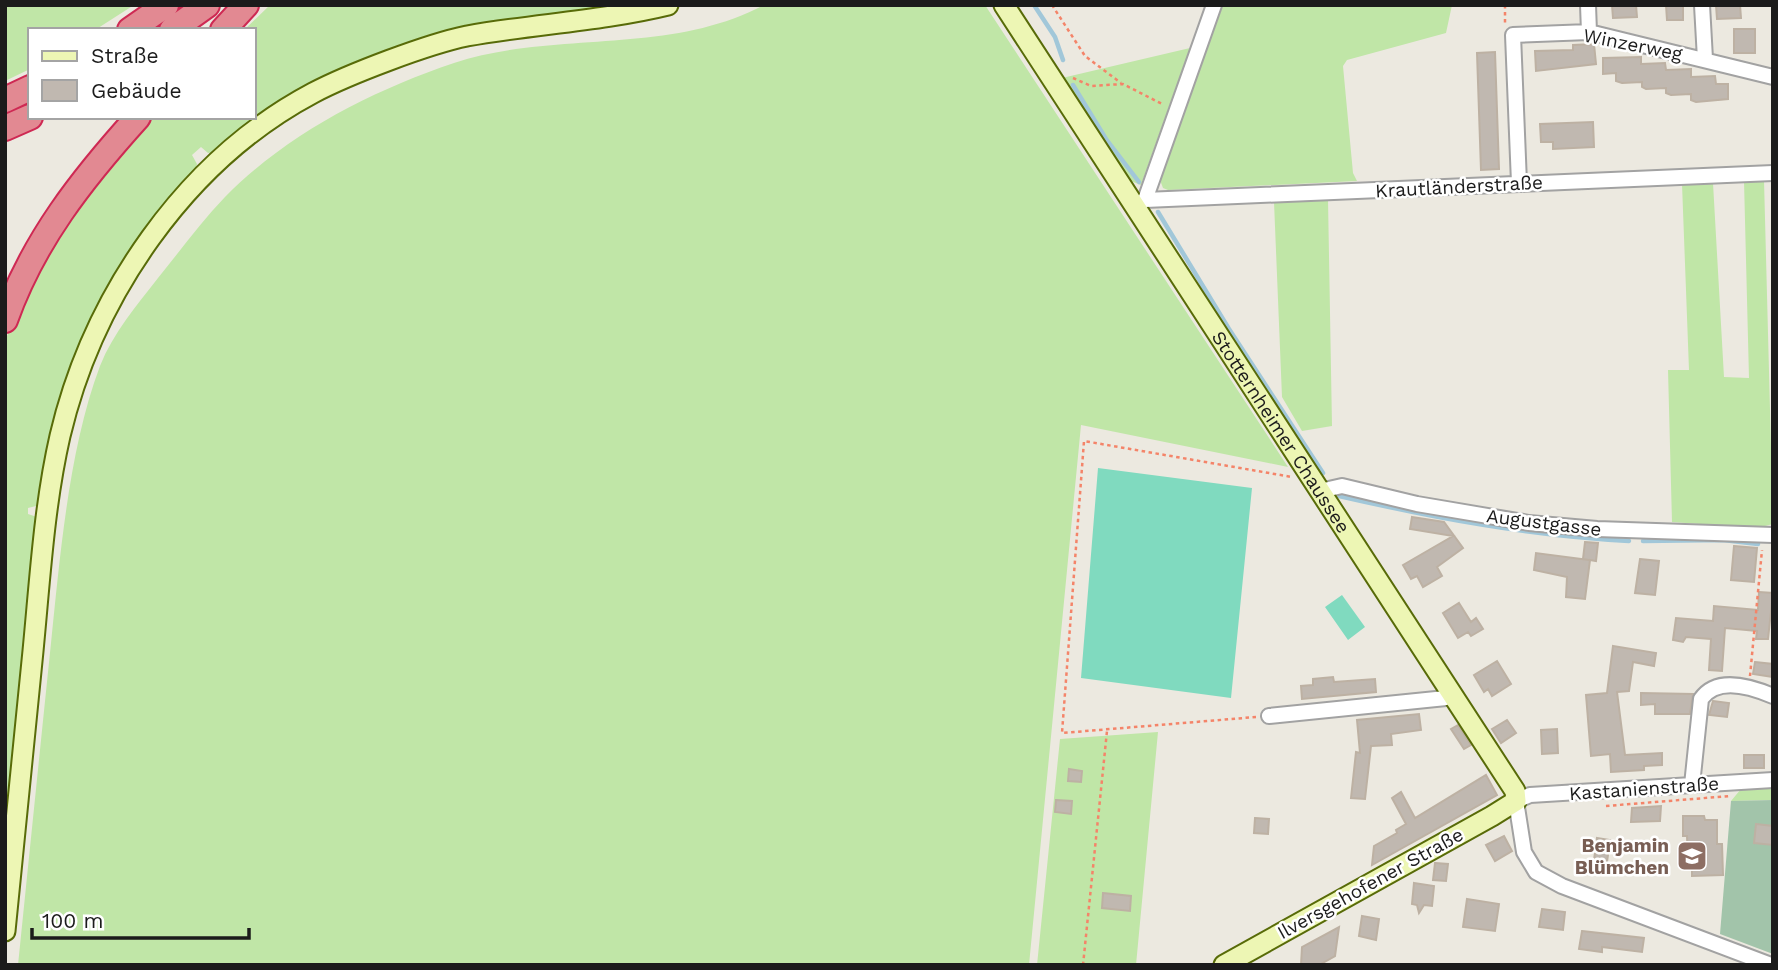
<svg xmlns="http://www.w3.org/2000/svg" width="1778" height="970" font-family="'Work Sans',sans-serif">
  <rect width="100%" height="100%" fill="#ece9e0"/>
  <path fill="#c0e6a7" d="M5 5H134L95 30H30V69L5 81Z
    M270 5H635L409 45 216 152 208 153 201 147 192 155 197 164 194 174 120 269 40 505 28 508V514L37 517 5 864 7 336 30 280 61 225 148 117H254V30H244Z
    M764 5H985L1288 467 1081 425 1029 965H18C29 857 40 750 51 643 60 556 69 448 100 366 113 333 137 305 158 278 180 251 201 222 225 197 287 134 371 91 454 63 554 30 668 56 764 5Z
    M1223 5H1452L1446 33 1347 60 1343 66 1353 173 1357 181 1168 190 1163 188 1160 180Z
    M1190 48 1141 185 1128 180 1062 78Z
    M1764 180 1773 524 1757 528 1672 522 1668 370H1689L1682 184 1713 183 1724 377 1749 378 1744 181Z
    M1328 199 1332 426 1302 431 1282 397 1274 202Z
    M1158 732 1136 965H1037L1060 739Z
    M1773 787V800L1731 801 1741 789Z"/>
  <path fill="#a2c4aa" d="M1773 800V826L1756 824 1754 843 1772 845 1773 954 1720 934 1731 801Z"/>
  <path fill="#80dabf" d="M1098 468 1252 488 1231 698 1081 678Z
    M1342 595 1365 627 1348 640 1325 607Z"/>
  <g fill="none" stroke-linecap="round" stroke-linejoin="round">
    <path stroke="#a1c7d9" stroke-width="4.5" d="M1034 5 1055 37 1063 60
      M1073 85 1106 139 1139 182
      M1158 212 1229 329 1323 473
      M1339 496C1435 518 1530 536 1629 541
      M1643 541 1723 540 1758 544"/>
  </g>
  <path fill="#c0b8b0" stroke="#bdb1a3" stroke-width="2" d="M1612 5H1636L1637 17 1613 18Z
    M1666 5H1683V20H1667Z
    M1716 5H1740L1741 18 1717 19Z
    M1734 29H1755V53H1734Z
    M1594 44 1596 64 1536 71 1535 51 1573 50V45Z
    M1495 52 1499 169 1481 170 1477 53Z
    M1641 57V64L1665 63 1666 70 1691 69V77L1715 76 1716 84H1728V99L1696 102 1691 100V94L1671 95 1666 93V88L1646 89 1642 87V82L1622 83 1616 81V73L1603 74V58Z
    M1593 122 1594 147 1553 149V142H1541L1540 124Z
    M1412 517 1444 522 1463 548 1437 567 1442 576 1423 587 1417 576 1411 579 1403 565 1453 536 1410 529Z
    M1585 542 1598 543 1596 561 1590 560 1585 599 1566 597 1567 577 1534 570 1536 553 1589 560 1583 559Z
    M1734 546 1757 548 1754 582 1731 580Z
    M1640 559 1659 561 1655 595 1635 593Z
    M1759 592 1773 593 1768 639H1756L1757 631 1725 628 1722 671 1709 670 1711 639 1686 637 1683 642 1673 640 1676 618 1713 621 1714 606 1758 610Z
    M1459 603 1471 622 1476 618 1483 629 1471 636 1468 632 1458 638 1443 613Z
    M1613 646 1656 653 1654 666 1633 662 1629 691 1617 692 1625 755 1662 753V765L1644 766V770L1611 772 1610 754 1591 756 1586 695 1607 693Z
    M1497 661 1511 684 1492 696 1488 689 1484 692 1474 675Z
    M1755 662 1773 664V677L1753 674Z
    M1333 677 1334 682 1375 679 1376 692 1302 699 1301 686 1313 685V679Z
    M1641 693 1693 694 1690 714H1655V704L1641 705Z
    M1713 701 1729 703 1727 717 1709 715Z
    M1419 714 1421 730 1391 734 1392 745 1371 746 1365 799 1351 798 1356 752 1360 753 1357 720Z
    M1507 720 1516 733 1501 743 1492 729Z
    M1458 725 1471 745 1464 749 1451 729Z
    M1557 729 1558 753 1542 754 1541 730Z
    M1744 755H1764V768H1744Z
    M1069 769 1082 771 1081 782 1068 781Z
    M1486 775 1497 795 1372 865 1374 846 1397 833 1396 830 1406 824 1392 798 1401 792 1415 818Z
    M1056 800 1072 801 1071 814 1055 812Z
    M1661 806 1660 821 1631 822 1632 808Z
    M1683 816H1704L1705 820H1717V844H1722L1723 875 1692 876V862H1688L1687 836H1683Z
    M1255 818 1269 819 1268 834 1254 833Z
    M1756 824 1773 826V845L1754 843Z
    M1504 836 1512 851 1495 861 1486 845Z
    M1597 838 1610 840 1607 862 1594 860Z
    M1435 863 1448 864 1446 881 1433 880Z
    M1414 883 1434 886 1432 906 1424 905 1419 913 1417 905 1412 904Z
    M1103 893 1131 896 1130 911 1102 908Z
    M1467 899 1499 904 1495 931 1463 927Z
    M1542 909 1565 912 1563 930 1539 927Z
    M1362 916 1379 919 1376 940 1359 936Z
    M1339 927 1335 956 1319 965H1301L1302 947Z
    M1582 931 1644 938 1642 952 1602 947V952L1579 949Z"/>
  <g fill="none" stroke-linecap="round" stroke-linejoin="round">
    <g stroke="#a2a2a2" stroke-width="18">
      <path id="street" d="M1588 5 1589 32
        M1702 5 1705 59
        M1519 183 1513 35 1589 32 1773 77
        M1145 200 1773 173
        M1138 205 1145 200 1214 5
        M1320 491 1342 486 1417 504 1529 523 1597 529 1773 535
        M1269 716 1446 698 1453 694
        M1692 785 1701 699C1717 676 1752 687 1773 696
        M1771 965 1562 886 1536 872 1524 852 1516 801 1530 795 1773 780"/>
    </g>
    <g stroke="#586b08" stroke-width="23">
      <g id="secondary">
        <path id="s1" d="M1004 5 1515 791 1516 801 1492 816 1224 965"/>
        <path d="M5 931C14 838 24 744 33 651 40 579 44 506 60 436 93 296 185 161 313 93 349 74 428 44 467 36 534 24 602 21 668 5"/>
      </g>
    </g>
    <g stroke="#ce2953" stroke-width="28">
      <path id="highway" d="M130 30 166 5
        M172 30 207 5
        M223 30 246 5
        M5 100 30 88
        M5 128 30 117
        M5 320C33 241 82 179 138 117"/>
    </g>
    <path stroke="#f48469" stroke-width="2.5" stroke-dasharray="3.5 3.5" stroke-linecap="butt" d="M1052 5 1085 56 1121 83
      M1505 5V23
      M1073 78 1091 86 1123 84 1164 105
      M1750 676 1762 550
      M1256 717 1062 733 1084 441 1292 477
      M1606 806 1730 796
      M1083 965 1107 731"/>
    <use href="#street" stroke="#fff" stroke-width="14"/>
    <use href="#secondary" stroke="#edf6b4" stroke-width="19"/>
    <use href="#highway" stroke="#e28992" stroke-width="24"/>
  </g>
  <defs>
    <g id="school-square" transform="scale(1.575)"><rect x="-9" y="-9" width="18" height="18" rx="4" fill="#8d6e63" stroke="#fff"/><path d="M0-5L7-2L0 1L-7-2ZM-4 1L0 2.5L4 1V4Q0 6-4 4Z" fill="#fff"/></g>
  </defs>
  <g fill-rule="evenodd">
    <use href="#school-square" x="1692" y="856"/>
  </g>
  <g text-anchor="middle" stroke-width="5" stroke-linejoin="round" paint-order="stroke">
    <g font-size="19" fill="#1b1b1b" stroke="#fff">
      <text transform="translate(1633 44) rotate(11)" y="7">Winzerweg</text>
      <text transform="translate(1459 186) rotate(-3)" y="7">Krautländerstraße</text>
      <text dy="7" stroke="none"><textPath href="#s1" startOffset="509">Stotternheimer Chaussee</textPath></text>
      <text transform="translate(1544 522) rotate(7)" y="7">Augustgasse</text>
      <text transform="translate(1644 788) rotate(-4)" y="7">Kastanienstraße</text>
      <text transform="translate(1370 883) rotate(-29)" y="7">Ilversgehofener Straße</text>
    </g>
    <g font-size="19" font-weight="bold" fill="#785e54" stroke="#fff" text-anchor="end">
      <text x="1669" y="852">Benjamin<tspan x="1669" dy="22">Blümchen</tspan></text>
    </g>
  </g>
  <rect width="1778" height="970" fill="none" stroke="#1b1b1b" stroke-width="14"/>
  <rect x="28" y="28" width="228" height="91" fill="#ffffff" stroke="#a4a4a4" stroke-width="2"/>
  <rect x="42" y="51" width="35" height="10" fill="#edf6b4" stroke="#a4a4a4" stroke-width="2"/>
  <text x="91" y="63" font-size="21" fill="#1b1b1b">Straße</text>
  <rect x="42" y="80" width="35" height="21" fill="#c0b8b0" stroke="#a4a4a4" stroke-width="2"/>
  <text x="91" y="98" font-size="21" fill="#1b1b1b">Gebäude</text>
  <path d="M32 928v10h217v-10" fill="none" stroke="#1b1b1b" stroke-width="3.5"/>
  <text x="42" y="928" font-size="21" fill="#1b1b1b" stroke="#ffffff" stroke-width="5" paint-order="stroke">100 m</text>
</svg>
